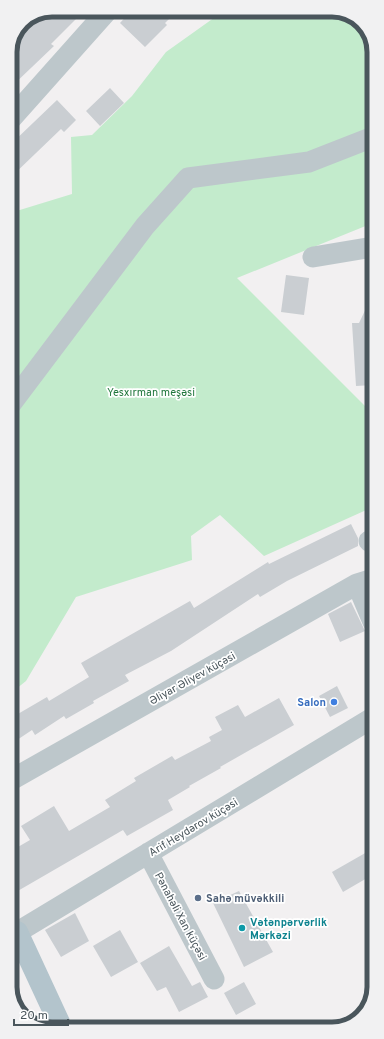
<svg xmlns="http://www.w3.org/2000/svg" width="384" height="1039" font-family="Overpass,sans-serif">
  <rect width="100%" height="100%" fill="#f2f0f1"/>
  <path fill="#c3ebcc" d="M225 10H335L360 20 373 41V223L237 278 373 414V507L264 556 220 515 191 536 192 560 76 597 26 681 11 693 10 213 72 194 71 137 92 135 132 96 166 52Z"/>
  <path fill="#caced2" d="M52 10H85L51 44 54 46 10 88V49L19 29 29 19Z
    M132 10H178L165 23 167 25 145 47 120 23Z
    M110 88 124 103 100 126 86 111Z
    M57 100 76 120 64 132 61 129 10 178V145Z
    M286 275 309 278 304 315 281 312Z
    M373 294V385L356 386 352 323H359Z
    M351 524 358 538V546L287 581 260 597 258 594 171 651 125 675 129 681 93 701 94 703 66 719 64 716 35 735 32 730 11 744V718L47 697 49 701 89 677 81 663 190 601 194 608 268 562 269 564Z
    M351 602 365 631 340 642 328 614Z
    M337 686 348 708 330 717 319 696Z
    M279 698 294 725 220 767 221 768 189 786 190 787 168 800 173 810 127 836 123 830 16 892 11 884V851L30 840 21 826 54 806 69 831 110 807 105 800 136 781 134 778 172 756 175 760 211 741 209 737 222 730 215 717 238 705 245 717Z
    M374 848V874L343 892 332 872Z
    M239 891 273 952 244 967 213 903Z
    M75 913 89 941 61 957 45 930Z
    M120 930 138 962 111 977 93 946Z
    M169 946 192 986 200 982 208 997 179 1012 166 987 157 991 140 963Z
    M244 982 256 1004 236 1015 224 993Z"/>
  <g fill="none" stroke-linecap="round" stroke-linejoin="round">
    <path stroke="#bdc7cb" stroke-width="21" d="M10 120 108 10
      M313 257 373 247
      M11 404 145 226 188 178 309 162 373 137
      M369 541 373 542
      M357 584 373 622
      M11 780 357 584 373 579
      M148 853 214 979
      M11 936 374 717"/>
    <path stroke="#b3c4cc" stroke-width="22" d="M17 932 62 1029"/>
  </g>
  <circle fill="#3f7fe0" stroke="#fff" stroke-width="1.5" cx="334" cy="702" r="4"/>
  <circle fill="#5c6f8a" stroke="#fff" stroke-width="1.5" cx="198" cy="898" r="4"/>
  <circle fill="#0f9aa8" stroke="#fff" stroke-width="1.5" cx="242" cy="928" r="4"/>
  <g text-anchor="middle" stroke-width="3.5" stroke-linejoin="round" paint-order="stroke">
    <g font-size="11" fill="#21773d" stroke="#fff">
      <text x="151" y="396">Yesxırman meşəsi</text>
    </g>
    <g font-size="11" fill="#4a565c" stroke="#fff">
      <text transform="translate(192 678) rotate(-29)" y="4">Əliyar Əliyev küçəsi</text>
      <text transform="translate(193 827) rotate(-31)" y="4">Arif Heydərov küçəsi</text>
      <text transform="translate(181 916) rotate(62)" y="4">Pənahəli Xan küçəsi</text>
    </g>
    <g font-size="11" font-weight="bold" fill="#366cbe" stroke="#fff" text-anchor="end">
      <text x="326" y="706">Salon</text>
    </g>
    <g font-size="11" font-weight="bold" fill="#4e5e75" stroke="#fff" text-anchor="start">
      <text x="206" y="902">Sahə müvəkkili</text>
    </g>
    <g font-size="11" font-weight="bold" fill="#0d838f" stroke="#fff" text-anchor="start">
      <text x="250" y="926">Vətənpərvərlik<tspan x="250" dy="13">Mərkəzi</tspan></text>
    </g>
  </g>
  <path d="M0 0H384V1039H0ZM52 17H332A35 35 0 0 1 367 52V987A35 35 0 0 1 332 1022H52A35 35 0 0 1 17 987V52A35 35 0 0 1 52 17Z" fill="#f1f1f2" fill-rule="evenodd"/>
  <path fill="none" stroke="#4a565c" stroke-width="5" d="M52 17H332A35 35 0 0 1 367 52V987A35 35 0 0 1 332 1022H52A35 35 0 0 1 17 987V52A35 35 0 0 1 52 17Z"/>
  <path d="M14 1019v6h54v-6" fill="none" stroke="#4a565c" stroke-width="2"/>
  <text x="20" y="1019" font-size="12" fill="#4a565c" stroke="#ffffff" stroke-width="3" paint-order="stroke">20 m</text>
</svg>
